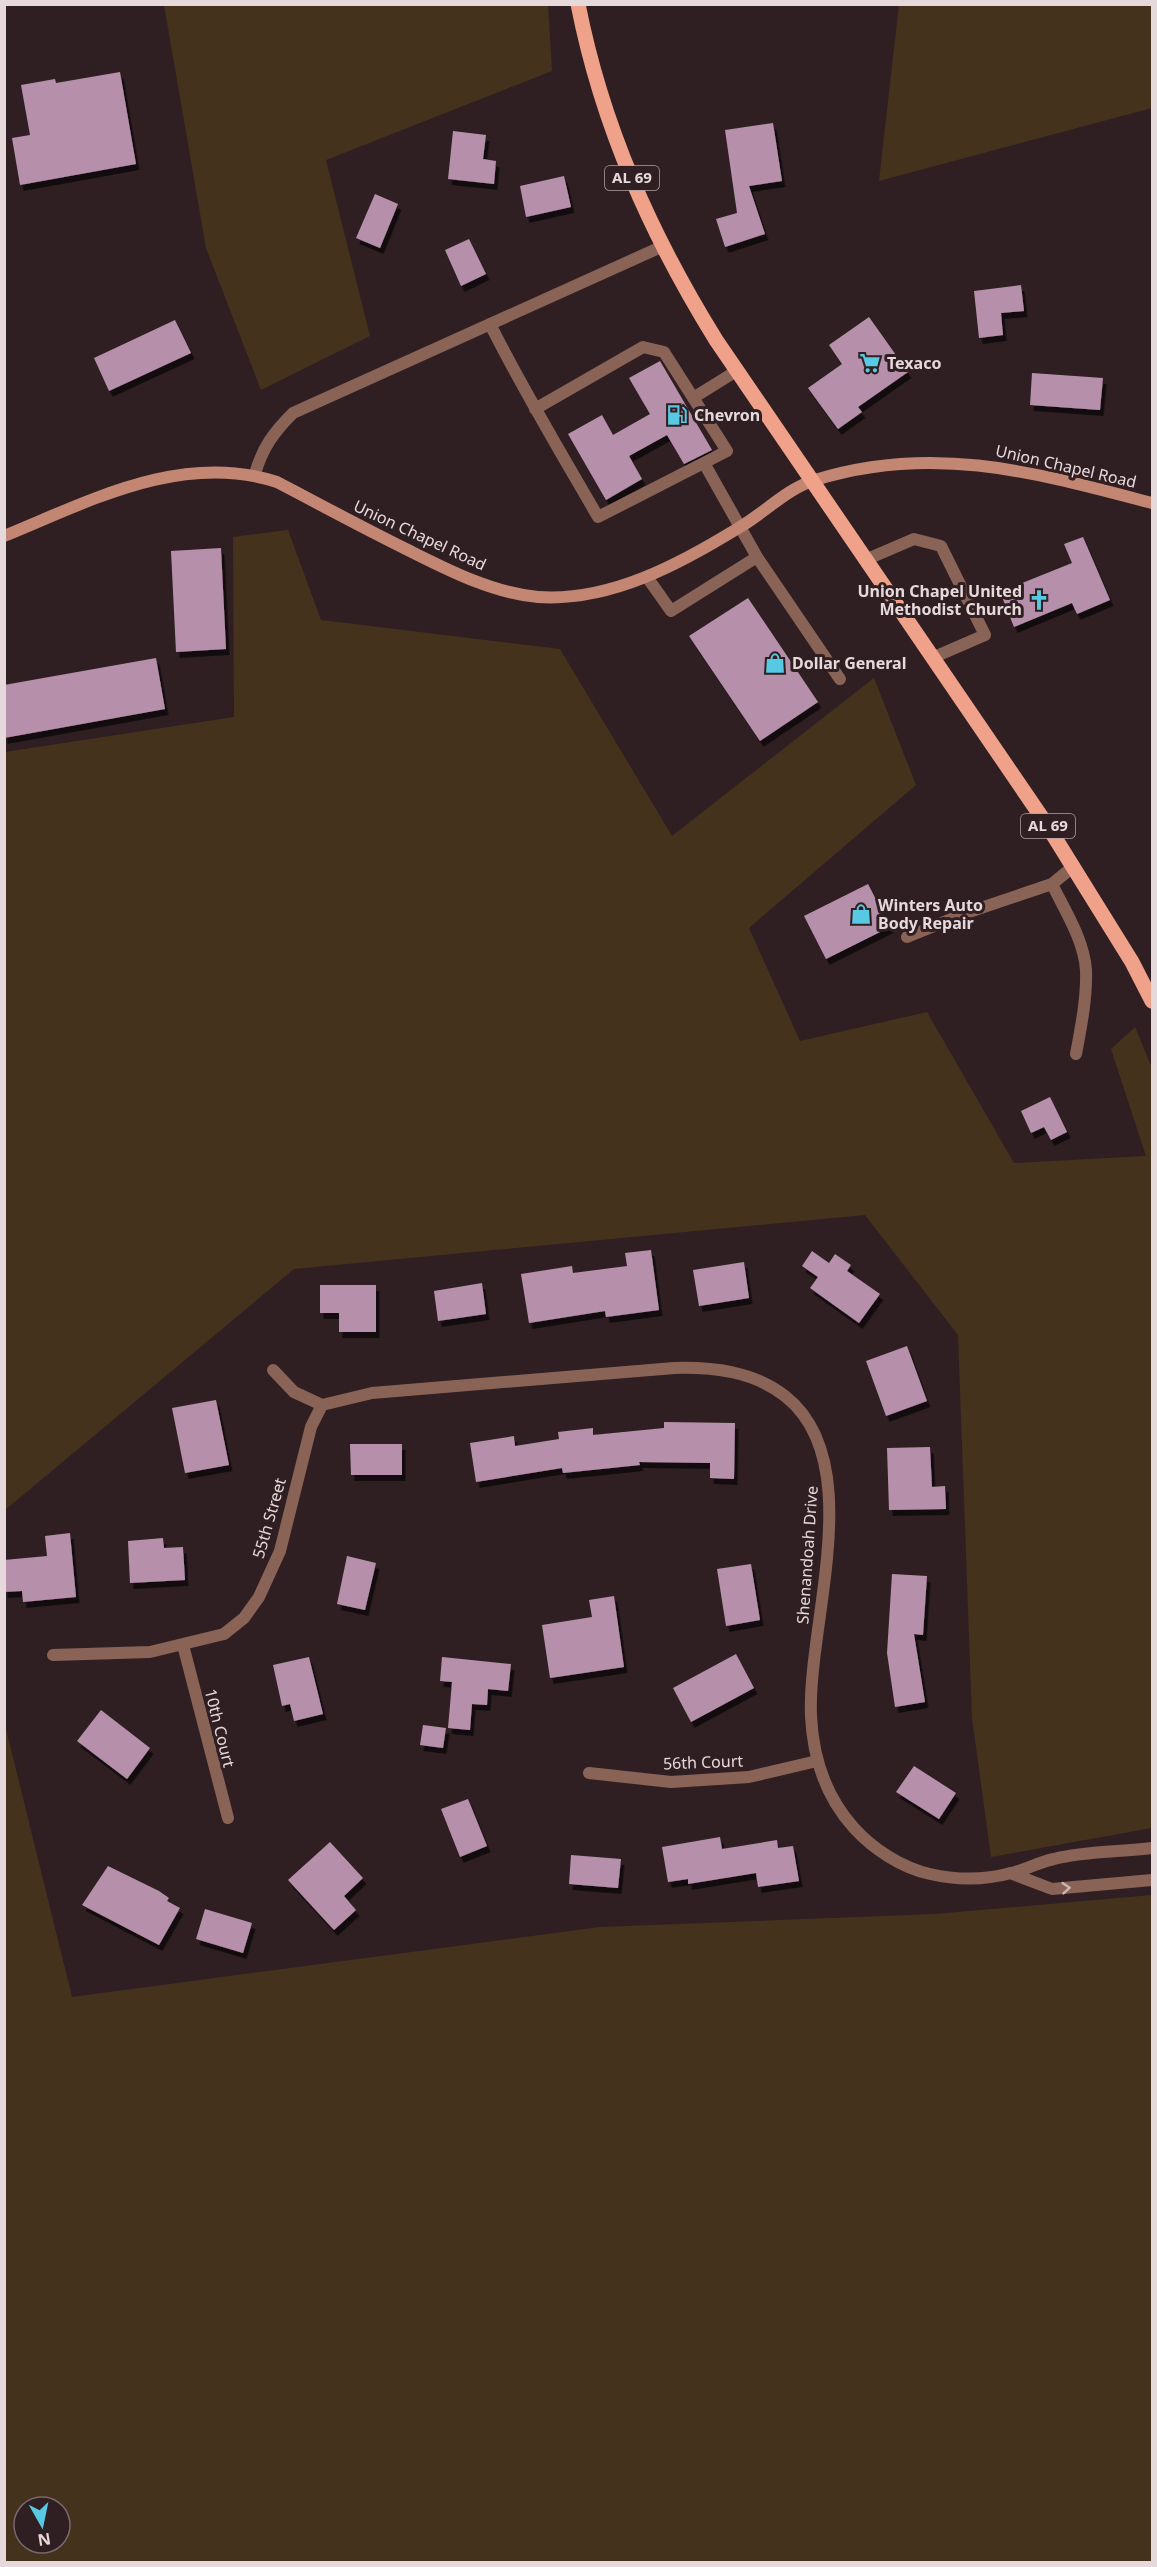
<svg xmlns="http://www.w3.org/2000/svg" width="1157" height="2567" font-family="'Noto Sans',sans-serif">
  <defs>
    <filter id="shadow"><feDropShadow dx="3.5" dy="6" stdDeviation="0" flood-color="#0009"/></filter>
  </defs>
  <rect width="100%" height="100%" fill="#301f22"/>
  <path fill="#45321d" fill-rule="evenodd" d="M899 4 1152 5V108L879 181Z
    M164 5H548L552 71 326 160 370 336 261 390 206 248Z
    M288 530 321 620 560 649 672 836 874 678 916 785 749 928 800 1041 927 1012 1014 1163 1146 1156 1111 1049 1135 1027 1152 1068V1828L991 1857 972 1718 958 1335 865 1215 294 1269 5 1510V752L234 717 233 537Z
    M4 1721 72 1997 600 1927 935 1914 1152 1895V2562H5ZM24 2507H60V2543H24Z"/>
  <path fill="#b690ab" filter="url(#shadow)" d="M120 72 136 164 20 185 12 138 30 135 21 85 55 79 56 83Z
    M773 123 782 181 749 186 765 234 725 247 716 219 737 213 725 130Z
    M453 131 486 135 483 159 496 161 494 184 448 179Z
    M564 176 571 207 526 217 520 186Z
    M375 194 398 204 380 248 356 238Z
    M469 239 486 274 461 286 445 250Z
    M1021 285 1024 311 1001 313 1003 335 979 338 974 291Z
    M869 317 908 372 858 407 862 412 838 429 808 388 842 364 829 345Z
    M175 320 191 353 109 391 94 358Z
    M660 361 712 450 684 464 667 435 629 456 642 479 606 500 568 434 602 415 613 435 650 414 629 378Z
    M1032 373 1103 378 1100 410 1030 405Z
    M1083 537 1110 600 1077 614 1072 603 1014 627 1000 592 1072 563 1064 544Z
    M221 548 226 649 176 652 171 551Z
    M748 598 818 702 760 741 689 636Z
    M156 658 165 709 4 738V685Z
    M868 884 890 927 826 959 804 916Z
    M1050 1097 1067 1132 1051 1140 1044 1127 1031 1133 1021 1111Z
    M651 1250 659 1310 606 1317 605 1311 529 1323 521 1274 572 1266 573 1273 627 1266 625 1253Z
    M812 1251 829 1263 835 1254 851 1265 847 1271 880 1294 859 1323 810 1288 818 1277 802 1266Z
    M744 1262 749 1298 699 1306 693 1270Z
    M482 1283 486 1314 438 1321 434 1291Z
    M320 1285H376V1332H339V1313H320Z
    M907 1346 927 1401 886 1416 866 1361Z
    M216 1400 229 1465 185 1473 172 1408Z
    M664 1422 735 1423 734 1479 710 1478V1463L639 1462 640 1465 563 1473 562 1468 476 1482 470 1443 514 1436 515 1446 559 1439 558 1432 593 1428V1435L664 1428Z
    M350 1444H402V1475H351Z
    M930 1447 932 1487 945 1486 946 1509 889 1510 887 1448Z
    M70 1533 76 1597 23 1602 22 1591 4 1592V1560L47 1556 45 1536Z
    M163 1538 164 1548 183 1547 185 1580 130 1583 128 1541Z
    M347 1556 376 1563 365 1610 337 1604Z
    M751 1564 760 1620 726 1626 717 1569Z
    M892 1574 927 1576 923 1635 914 1634 925 1702 895 1707 887 1653Z
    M614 1596 624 1667 550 1678 542 1625 592 1617 589 1600Z
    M736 1654 754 1688 691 1722 673 1688Z
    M309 1657 323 1714 294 1721 290 1704 282 1706 273 1665Z
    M442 1657 511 1664 508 1691 488 1689 487 1705 472 1704 470 1730 448 1728 452 1682 440 1681Z
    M101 1710 150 1748 127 1779 77 1741Z
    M423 1725 446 1728 443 1748 420 1745Z
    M914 1766 956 1793 939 1819 896 1792Z
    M468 1799 487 1846 460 1857 441 1809Z
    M720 1837 722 1849 777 1840 778 1848 793 1846 799 1881 758 1887 756 1873 688 1884V1879L668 1882 662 1847Z
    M330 1842 363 1878 344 1896 356 1910 334 1930 288 1880Z
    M571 1855 621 1859 618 1888 569 1884Z
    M108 1866 159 1891 169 1898 167 1901 180 1908 159 1945 82 1905Z
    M205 1909 252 1923 243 1953 196 1939Z"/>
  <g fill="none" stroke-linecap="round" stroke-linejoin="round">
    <path stroke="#8a6357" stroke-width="12" d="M490 324C523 390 561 453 598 517L727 451 664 352 643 347 535 409
      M693 398 738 370
      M704 463 757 557 840 679
      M865 560 914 539 941 546 985 635 932 658
      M647 577 671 611 757 557
      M1074 866 1052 884C1065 911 1084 940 1086 970 1087 998 1081 1027 1076 1054
      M907 937 966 913 1052 884"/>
    <path stroke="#8a6357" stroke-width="12" d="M255 474C262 448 274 432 293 413L661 247
      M273 1370 294 1392 322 1405 372 1393 674 1368C713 1367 753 1371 785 1396 869 1462 807 1624 811 1716 813 1758 826 1797 854 1828 873 1849 902 1868 930 1874 956 1880 985 1880 1011 1873 1025 1870 1039 1862 1054 1859 1085 1851 1120 1852 1152 1848
      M183 1645 228 1818
      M53 1655 150 1652 224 1634 244 1618 259 1597 280 1551 311 1427 322 1405
      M589 1773 671 1782 749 1777 817 1761
      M1010 1873 1052 1889 1152 1880"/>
    <path stroke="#c38673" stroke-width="12" d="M4 536C90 501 182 451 277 482 321 505 365 529 410 551 450 571 493 593 538 597 610 602 680 564 740 527 764 513 788 488 815 480 934 443 1037 473 1152 503"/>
    <path stroke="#f0a189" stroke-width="15" d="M578 4C602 126 651 235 716 340L1047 825 1132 962 1152 1001"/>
  </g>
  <defs><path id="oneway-chevron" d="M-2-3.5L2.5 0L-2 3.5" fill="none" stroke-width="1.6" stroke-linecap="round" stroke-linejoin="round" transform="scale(1.5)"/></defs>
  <use stroke="#cab6b3" href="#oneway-chevron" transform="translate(1066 1888) rotate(-5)"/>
  <defs>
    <g id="supermarket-bare" transform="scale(1.62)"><path d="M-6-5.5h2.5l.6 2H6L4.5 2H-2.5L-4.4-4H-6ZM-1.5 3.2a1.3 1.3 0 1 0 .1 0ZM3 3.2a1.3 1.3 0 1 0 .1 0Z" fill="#57c9e2" stroke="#301f22" stroke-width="2.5" paint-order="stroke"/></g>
    <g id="fuel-bare" transform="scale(1.62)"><path d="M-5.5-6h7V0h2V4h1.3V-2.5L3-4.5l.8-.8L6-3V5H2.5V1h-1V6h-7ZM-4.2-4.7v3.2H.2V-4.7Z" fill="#57c9e2" stroke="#301f22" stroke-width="2.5" paint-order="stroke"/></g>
    <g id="church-bare" transform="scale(1.62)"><path d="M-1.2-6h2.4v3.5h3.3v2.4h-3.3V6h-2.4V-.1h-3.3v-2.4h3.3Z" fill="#57c9e2" stroke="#301f22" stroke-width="2.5" paint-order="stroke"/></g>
    <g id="shop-bare" transform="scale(1.62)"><path d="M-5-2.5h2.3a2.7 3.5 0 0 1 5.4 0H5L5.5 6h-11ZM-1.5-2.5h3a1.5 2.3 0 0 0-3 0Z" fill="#57c9e2" stroke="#301f22" stroke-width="2.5" paint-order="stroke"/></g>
  </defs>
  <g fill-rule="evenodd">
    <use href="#supermarket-bare" x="870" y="363"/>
    <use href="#fuel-bare" x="677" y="415"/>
    <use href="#church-bare" x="1039" y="600"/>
    <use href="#shop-bare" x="775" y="663"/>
    <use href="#shop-bare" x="861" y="914"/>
  </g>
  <g text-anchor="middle" stroke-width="6" stroke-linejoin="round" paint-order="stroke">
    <g fill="#301f22" stroke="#afa1a4" stroke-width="1.5">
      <rect x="605" y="166" width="54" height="24" rx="4.5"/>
      <rect x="1021" y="814" width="54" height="24" rx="4.5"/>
    </g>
    <g font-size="15" font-weight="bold" fill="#e5d9db">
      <text x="632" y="183">AL 69</text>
      <text x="1048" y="831">AL 69</text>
    </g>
    <g font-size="16" font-weight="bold" fill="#e5d9db" stroke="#301f22" text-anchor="start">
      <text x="887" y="369">Texaco</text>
      <text x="694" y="421">Chevron</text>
      <text x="1022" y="597" text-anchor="end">Union Chapel United<tspan x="1022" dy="18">Methodist Church</tspan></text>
      <text x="792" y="669">Dollar General</text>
      <text x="878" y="911">Winters Auto<tspan x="878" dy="18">Body Repair</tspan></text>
    </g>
    <g font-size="16" fill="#e5d9db" stroke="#301f22">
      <text transform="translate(1066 466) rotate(13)" y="6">Union Chapel Road</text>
      <text transform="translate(420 535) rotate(25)" y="6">Union Chapel Road</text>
      <text transform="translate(269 1518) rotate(-74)" y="6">55th Street</text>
      <text transform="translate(807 1555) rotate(-86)" y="6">Shenandoah Drive</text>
      <text transform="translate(220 1728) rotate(76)" y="6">10th Court</text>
      <text transform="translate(703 1762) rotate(-2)" y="6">56th Court</text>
    </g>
  </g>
  <rect width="1157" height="2567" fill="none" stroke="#e5d9db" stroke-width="12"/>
  <g transform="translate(42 2525) rotate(171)"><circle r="28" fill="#301f22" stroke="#78696c" stroke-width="1.5"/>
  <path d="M0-4.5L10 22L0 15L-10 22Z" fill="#57c9e2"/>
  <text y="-9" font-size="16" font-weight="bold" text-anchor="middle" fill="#e5d9db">N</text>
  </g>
</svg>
